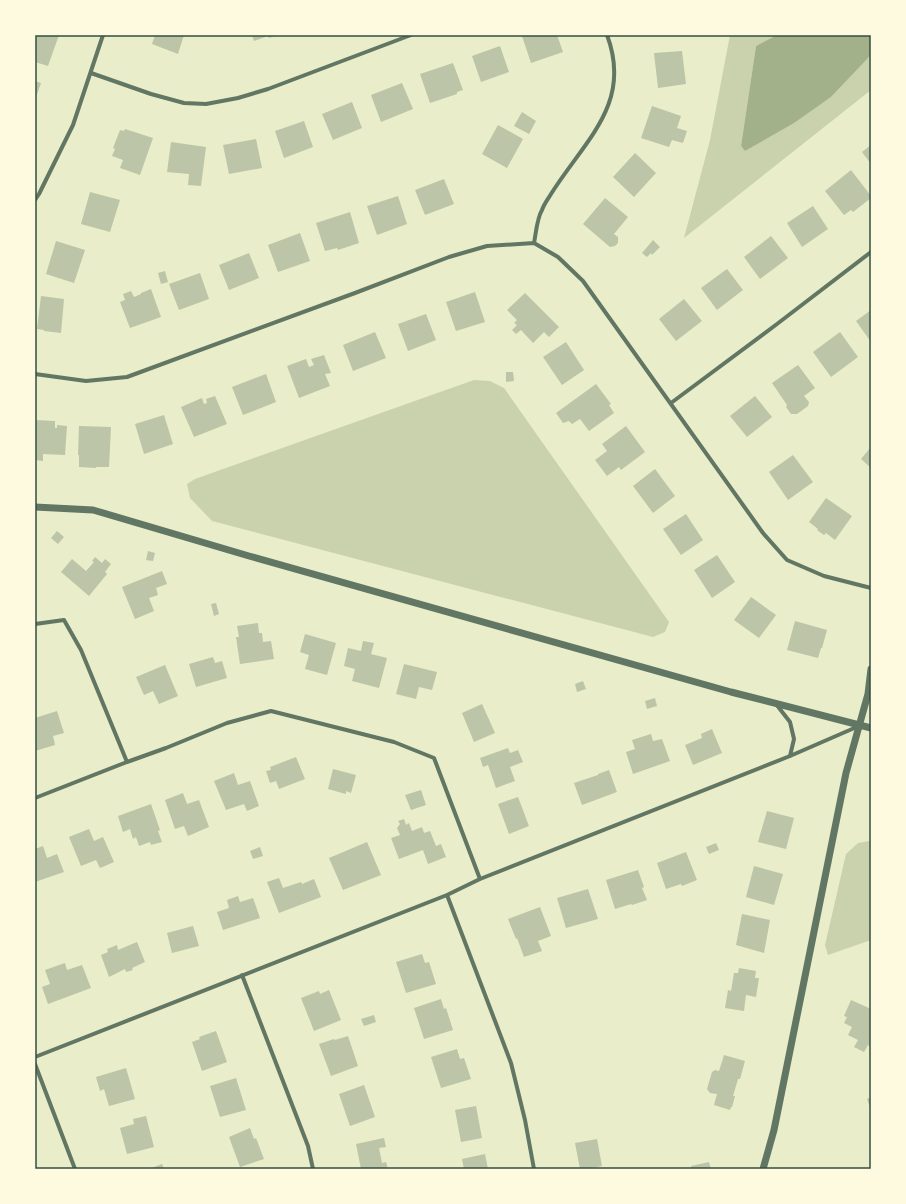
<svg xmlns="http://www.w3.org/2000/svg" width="906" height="1204" font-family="Overpass,sans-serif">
  <rect width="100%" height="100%" fill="#e9edc9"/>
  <path fill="#cad2ad" d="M730 35H777L756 46 741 146 745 151 831 97 871 55V90L684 238 710 140Z
    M474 380 490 381 504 388 669 622 665 632 653 637 212 521 190 498 187 484 195 479Z
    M869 841 871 842V940L828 955 825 945 846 854 858 843Z"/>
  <path fill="#a3b18a" d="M777 35H871V55L831 97 794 123 745 151 741 146 756 46Z"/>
  <path fill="#bcc5a7" d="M35 35H59L48 66 35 62Z
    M155 35H184L178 54 152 44Z
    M252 35H278L269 38 268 36 254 41Z
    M525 35H557L563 52 531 63 522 36Z
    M500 46 509 72 481 82 472 56Z
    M682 51 686 84 658 88 654 53Z
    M453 63 463 90 457 92V94L430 103 420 74Z
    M35 81 41 83 35 100Z
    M402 83 413 109 381 122 371 95Z
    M352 102 362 128 333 140 322 114Z
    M652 106 681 116 677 128 687 131 683 143 672 140 669 147 641 138Z
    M522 112 536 121 529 134 514 126Z
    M304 121 313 147 284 158 275 131Z
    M498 125 523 139 507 168 482 154Z
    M125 129 153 138 140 175 120 168 123 160 112 156 115 149 113 148 120 130 124 131Z
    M256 139 262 168 229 174 223 145Z
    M171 142 206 147 201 186 188 185 189 174 167 172Z
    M871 145V164L862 152Z
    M635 153 656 173 634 197 613 177Z
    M851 170 871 196V198L853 212 851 210 844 215 825 191Z
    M444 179 454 204 425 215 415 190Z
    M90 192 120 200 110 232 81 224Z
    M398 196 407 224 377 235 367 206Z
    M605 198 628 217 614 234 618 237V243L615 246 610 247 583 224Z
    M813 206 828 229 802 247 787 223Z
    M350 212 359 243 338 250 337 248 325 251 316 223Z
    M300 233 310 261 278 272 268 245Z
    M771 236 788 258 760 279 744 257Z
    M653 240 660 247 652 255 651 253 647 257 642 253Z
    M56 241 85 250 74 283 46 274Z
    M249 253 259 278 229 290 219 265Z
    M727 269 743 290 717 310 701 288Z
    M165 271 168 282 161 284 158 273Z
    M200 273 209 299 179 310 169 284Z
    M151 289 161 317 130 328 120 302 125 300 123 294 131 291 134 297 141 294V293Z
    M475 292 485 322 456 331 446 302Z
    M525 293 559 327 549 337 544 332 533 343 521 330 516 334 512 330 517 325 514 323 517 320 507 310Z
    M41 296 64 299 61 333 44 331V330L37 329Z
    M684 299 702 321 676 341 659 319Z
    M871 310V342L856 321Z
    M426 314 436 340 408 351 398 324Z
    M375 332 386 358 353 371 343 345Z
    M840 332 858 357 831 377 813 352Z
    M566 342 584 370 562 385 543 357Z
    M324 355 331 373 325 374 330 386 299 398 287 366 306 359 309 367 314 365 311 359Z
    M798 365 815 388 804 396 809 402 808 406 797 414H791L786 407 787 405 772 383Z
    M506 372H513L514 381 506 382Z
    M266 374 276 402 243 415 232 387Z
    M596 384 611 404 609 405 614 413 589 431 580 419 572 424 569 421 563 423 556 413Z
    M215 396 227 424 194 437 181 407 202 398 204 404 207 403 206 399Z
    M755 396 772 417 747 437 730 416Z
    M164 415 173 444 144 454 135 424Z
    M35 420 55 421V428H57V425L67 426 65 455 43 454V461L35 460Z
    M79 426 111 427 109 467H96V468L79 467V455H78Z
    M626 426 645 452 621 470 619 467 607 476 595 460 607 451 602 444Z
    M871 447V468L861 459Z
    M793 455 813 482 788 500 769 472Z
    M655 469 675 496 653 513 633 486Z
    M826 498 852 516 835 540 826 533 824 535 817 530 818 529 809 522Z
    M686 514 703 540 681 555 663 529Z
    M57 531 64 537 58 544 51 538Z
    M148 551 155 553 153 561 146 560Z
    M717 555 735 582 712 598 694 570Z
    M95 557 102 563 105 559 111 564 105 572 107 574 89 596 61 572 72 559 86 571 94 562 92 561Z
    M162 571 167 584 156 588 158 595 149 598 154 611 135 619 122 587Z
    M751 597 776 615 759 638 734 620Z
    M216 603 219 614 214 616 211 604Z
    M795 621 827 630 822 648H821L818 658 787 650Z
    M258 623 259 633H262L263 642 271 641 274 659 240 664 236 637H239L237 626Z
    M305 634 336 643 327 675 305 669 309 655 300 652Z
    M363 641 374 643 371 654 387 658 379 688 352 681 355 669 344 666 348 648 361 651Z
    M213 657 215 663 222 661 227 678 196 687 189 664Z
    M404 664 437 672 432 690 419 687 416 699 396 694Z
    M165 665 178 696 159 704 153 691 144 695 136 677Z
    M583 681 586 689 577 692 575 684Z
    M655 698 657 706 647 709 645 701Z
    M482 704 495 733 474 742 462 713Z
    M57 711 64 733 53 736 55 745 35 751V718Z
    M712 729 722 753 693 765 685 745 702 738 701 734Z
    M651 734 653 741 662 739 670 761 633 774 626 752 635 749 632 740Z
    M508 748 510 753 518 750 523 762 510 767 515 781 496 788 488 765 483 767 480 758Z
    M296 757 305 779 279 789 276 781 270 783 266 771 271 770 270 767Z
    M333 769 356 775 351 793 346 791V794L328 789Z
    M609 770 617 792 582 805 574 783 598 775V774Z
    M234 773 238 785 250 781 259 806 247 811 244 804 226 810 214 781Z
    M421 790 426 805 411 810 405 795Z
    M183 793 187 804 199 800 209 827 188 836 184 826 175 829 165 800Z
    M518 797 529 826 509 834 498 804Z
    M151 804 160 830 158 831 162 842 151 845 150 842 139 846 136 837 133 839 130 829 123 832 118 816Z
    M767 811 794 818 786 849 758 842Z
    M404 819 406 825 409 823 412 831 422 827 424 833 430 831 436 846 441 844 446 857 428 864 423 850 399 859 391 838 400 835 397 828 400 824 398 821Z
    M89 829 94 841 103 837 114 862 100 868 96 860 81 866 69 837Z
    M367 842 381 875 343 890 329 858Z
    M716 843 719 850 709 854 706 847Z
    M43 846 47 858 57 854 64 872 35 882V849Z
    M260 847 263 856 253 859 250 851Z
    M686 852 697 880 682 886 681 884 666 889 657 863Z
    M754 866 783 874 774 905 746 897Z
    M638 870 644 887 642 888 647 900 632 905 631 904 615 909 606 880Z
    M279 878 283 888 301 882 302 884 314 879 321 897 279 913 267 882Z
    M588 889 598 919 566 928 557 898Z
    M238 896 240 902 253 898 260 918 223 930 217 912 229 908 227 900Z
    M540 907 551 936 538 941 542 951 524 957 517 938 516 939 508 919Z
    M742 914 770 920 764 953 736 945Z
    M193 926 199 946 172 953 167 933Z
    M137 942 145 962 132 968 133 970 126 972 125 969 109 977 101 955 108 952 107 949 117 945 118 950Z
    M422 954 425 963 429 962 436 984 406 993 396 962Z
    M65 963 67 970 82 965 91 988 48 1004 42 987 50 984 45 970Z
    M739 968 756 971 755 978H759L756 997 746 995 744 1011 725 1008 728 990 731 991 734 973H738Z
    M329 990 341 1020 314 1031 301 998 319 991 320 994Z
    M441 999 444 1009 446 1008 453 1030 424 1039 414 1008Z
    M851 1000 871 1009 870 1040 871 1047 868 1045 864 1052 854 1047 858 1040 848 1035 852 1027 844 1023 847 1017 844 1016Z
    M374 1015 376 1022 364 1026 361 1019Z
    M216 1031 227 1062 202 1071 192 1042 200 1039 199 1037Z
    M348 1036 358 1066 331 1076 319 1044 334 1039 335 1040Z
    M457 1049 460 1059 464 1058 471 1079 441 1088 431 1057Z
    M724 1055 745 1061 740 1079H738L733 1096H735L732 1107H731L730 1110 714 1105 717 1094 710 1093 707 1089 712 1072 715 1070 719 1071Z
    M126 1068 135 1099 109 1106 104 1089 100 1091 96 1077Z
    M236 1078 246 1110 220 1117 210 1086Z
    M364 1085 375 1117 350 1126 339 1094Z
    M871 1097V1110L867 1099Z
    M476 1106 482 1138 461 1142 455 1110Z
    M146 1116 154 1147 127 1154 120 1128 134 1124 133 1119Z
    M250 1128 254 1139 256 1138 264 1159 240 1167 229 1137Z
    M384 1138 386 1147 379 1148 382 1163 386 1162 388 1169H361L356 1144Z
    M597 1139 602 1166 587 1169H580L575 1143Z
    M485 1154 488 1169H464L462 1159Z
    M709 1162 711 1169H691V1166Z
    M162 1164 164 1169H149Z"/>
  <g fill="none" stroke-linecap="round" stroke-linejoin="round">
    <path stroke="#617663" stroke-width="4" d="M91 73 151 94 184 103 206 104 238 98 268 89 411 35
      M35 200 39 194 73 125 103 35
      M534 243C536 233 537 218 542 210 544 204 548 199 551 194 584 141 633 104 607 35
      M35 374 86 381 127 377 355 293 449 257 487 246 534 243 558 257 583 281 763 533 787 560 824 576 871 588
      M671 403 777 324 871 252
      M35 624 64 620 81 650 127 762
      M776 704 790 722 794 739 790 756
      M35 798 127 762 166 748 227 723 271 711 394 742 434 758 480 879
      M447 895 511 1063 525 1120 534 1169
      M242 975 308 1146 313 1169
      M35 1057 447 895 480 879 790 756 859 726
      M35 1064 75 1169"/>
    <path stroke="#617663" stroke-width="7" d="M35 507 93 510 249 556 731 692 871 728
      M763 1169 774 1130 846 773 868 694 871 669"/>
  </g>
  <rect width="906" height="1204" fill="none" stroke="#fefae0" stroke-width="72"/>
  <rect x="36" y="36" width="834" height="1132" fill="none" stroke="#344e41" stroke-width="1.5"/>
</svg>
